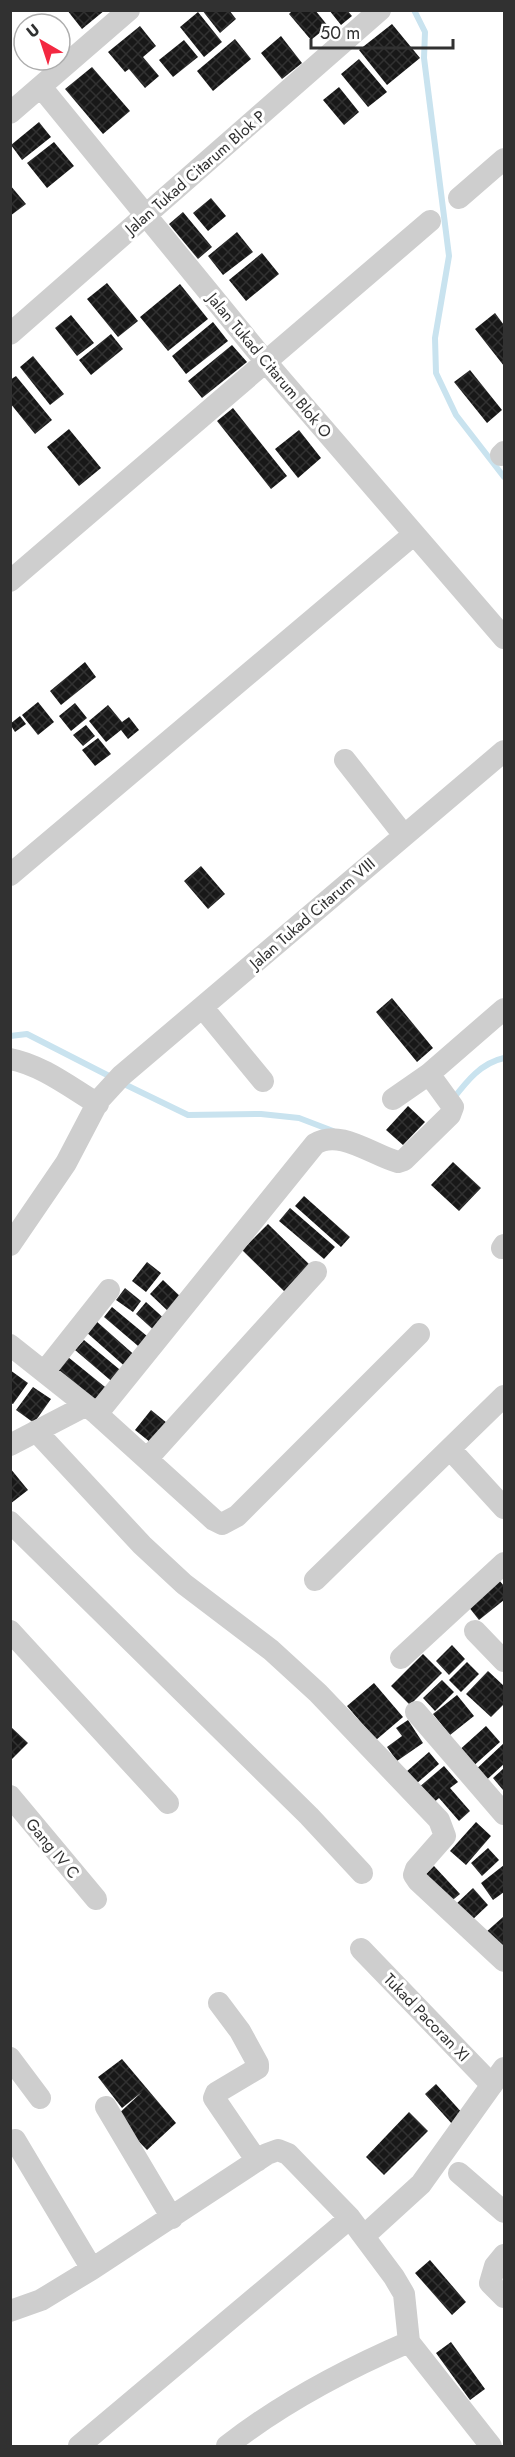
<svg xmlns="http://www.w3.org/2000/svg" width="515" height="2457" font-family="Jost,sans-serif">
  <defs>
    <pattern id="building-cross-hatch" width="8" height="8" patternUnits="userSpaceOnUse" patternTransform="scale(1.5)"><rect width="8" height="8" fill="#181818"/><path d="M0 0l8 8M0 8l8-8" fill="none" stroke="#313131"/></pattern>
  </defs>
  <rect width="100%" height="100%" fill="#fff"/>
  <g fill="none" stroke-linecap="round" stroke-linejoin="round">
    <path stroke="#c9e3ef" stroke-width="6" d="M414 10 425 32 424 58 449 256 435 338 436 373 456 415 504 477
      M10 1036 27 1034 113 1078
      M122 1083 188 1115 261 1114 299 1118 333 1131
      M453 1099C467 1081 481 1063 504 1058"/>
  </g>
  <path fill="url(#building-cross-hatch)" d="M67 10H105L82 29Z
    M202 10H229L236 19 220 33Z
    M293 10H315L328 26 311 40 289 14Z
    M329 10H347L352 16 341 25Z
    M198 12 222 42 204 57 180 27Z
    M392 24 420 58 387 85 359 50Z
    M140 26 156 46 143 57 159 76 145 88 129 69 125 72 108 52Z
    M281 36 302 63 282 79 261 53Z
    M235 39 251 59 213 91 197 71Z
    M184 40 198 57 173 77 159 60Z
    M359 59 387 92 368 107 341 74Z
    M92 67 130 111 103 134 65 89Z
    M339 87 359 112 344 125 323 100Z
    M39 122 51 137 22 160 11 145Z
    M54 142 74 166 47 188 27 163Z
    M10 185 26 204 10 216Z
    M211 198 226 216 208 231 193 213Z
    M183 212 212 247 198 259 169 224Z
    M237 232 253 252 223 275 208 256Z
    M262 253 279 274 246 301 229 280Z
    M107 283 138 321 118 337 87 299Z
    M180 284 208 319 168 351 140 317Z
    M495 313 504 325V366L475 329Z
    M71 315 94 343 77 356 55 328Z
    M213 322 228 341 186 374 172 356Z
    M111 334 123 349 91 375 79 360Z
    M232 345 247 362 202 398 188 381Z
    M33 356 64 394 50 405 20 367Z
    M470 370 502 410 487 423 454 382Z
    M16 376 52 420 35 434 10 403V380Z
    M233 408 287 476 271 489 217 421Z
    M69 429 101 468 79 486 47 447Z
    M299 430 321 458 298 478 275 449Z
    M85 662 96 677 61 705 50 691Z
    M38 702 54 722 38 735 22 715Z
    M75 703 87 718 71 731 59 716Z
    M108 705 122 722 129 717 139 730 128 739 121 730 106 742 89 721Z
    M20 716 26 724 15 732 10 724Z
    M86 725 95 736 83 746 73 735Z
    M98 738 111 754 95 766 82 750Z
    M201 866 225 894 208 909 184 881Z
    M392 998 433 1048 417 1062 376 1012Z
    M408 1106 425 1122 403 1145 386 1130Z
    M453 1162 481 1188 459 1211 431 1185Z
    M304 1196 350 1237 341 1247 295 1206Z
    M290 1208 335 1247 324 1259 279 1221Z
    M268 1224 313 1268 287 1294 242 1250Z
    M147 1262 161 1273 146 1292 132 1281Z
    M163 1280 183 1299 170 1313 150 1294Z
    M125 1288 141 1301 133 1312 116 1300Z
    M146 1302 168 1322 158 1334 136 1314Z
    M112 1307 153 1341 144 1351 104 1317Z
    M95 1320 139 1359 129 1370 85 1331Z
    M84 1340 125 1374 116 1385 75 1350Z
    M68 1357 110 1391 100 1404 57 1370Z
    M10 1370 28 1383 13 1404 10 1403Z
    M33 1387 51 1399 34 1423 16 1410Z
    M151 1410 167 1423 150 1442 135 1430Z
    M10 1468 28 1490 10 1504Z
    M499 1580 504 1586V1600L479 1620 468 1606Z
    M452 1645 465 1659 449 1675 436 1661Z
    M423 1654 442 1673 410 1705 391 1686Z
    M467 1662 479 1674 461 1692 449 1680Z
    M488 1671 504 1686V1704L491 1717 466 1694Z
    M442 1680 454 1692 435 1711 423 1698Z
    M374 1683 403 1717 376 1740 347 1706Z
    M457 1695 474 1716 450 1735 433 1714Z
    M408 1720 423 1743 397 1761 387 1747 402 1736 396 1728Z
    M10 1726 28 1743 10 1761Z
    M486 1726 500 1742 470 1769 456 1753Z
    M504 1743V1764L481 1785 471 1774Z
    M429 1752 439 1764 416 1784 406 1772Z
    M444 1766 458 1782 450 1788 470 1811 459 1821 439 1798 432 1804 418 1788Z
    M504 1768V1789L503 1790 493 1778Z
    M476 1822 491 1836 466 1865 450 1851Z
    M488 1848 499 1860 482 1876 471 1863Z
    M504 1865V1892L493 1900 481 1883Z
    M434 1866 460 1894 449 1903 424 1876Z
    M473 1888 488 1905 470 1922 454 1906Z
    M503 1917 504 1944 500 1949 485 1933Z
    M122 2059 176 2123 147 2150 115 2117 142 2092 122 2108 98 2077Z
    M436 2084 464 2115 453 2125 425 2094Z
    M409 2112 428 2131 384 2175 366 2157Z
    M430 2260 466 2302 452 2315 415 2273Z
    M451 2342 485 2389 470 2400 436 2353Z"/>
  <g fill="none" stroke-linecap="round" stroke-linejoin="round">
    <path stroke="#cecece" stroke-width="22" d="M41 87 265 361 504 638
      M10 113 129 10
      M459 198 504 159
      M10 334 380 10
      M501 455 504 452
      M10 581 430 221
      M345 760 403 834
      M10 875 413 535
      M203 1008 263 1081
      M10 1059C42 1065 71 1088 98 1104
      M393 1099 429 1074 504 1009
      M10 1245 66 1163 99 1100 121 1076 504 751
      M502 1248 504 1245
      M10 1345 97 1414 214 1520 222 1524 237 1516 419 1334
      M44 1372 109 1290
      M97 1414 315 1144C339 1128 374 1156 398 1162L404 1160 450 1115 453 1107 429 1074
      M36 1431 142 1545 184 1584 271 1650 318 1693 439 1820 445 1836 416 1869 414 1875 418 1881 504 1961
      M10 1445 85 1406
      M450 1449 504 1508
      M147 1459 316 1272
      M10 1522 309 1816 362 1873
      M315 1580 504 1396
      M10 1631 168 1803
      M475 1631 504 1661
      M401 1658 504 1563
      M416 1712 504 1814
      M10 1796 96 1899
      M361 1949 492 2085
      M219 2003 240 2031 258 2064V2068L216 2093 214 2098 257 2161
      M10 2058 40 2098
      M106 2107 172 2218
      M15 2140 92 2269
      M459 2173 504 2212
      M364 2236 421 2184 504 2068
      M504 2255 495 2266 490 2283 504 2297
      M10 2311 41 2300 92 2269 267 2154 278 2150 288 2154 350 2218 394 2277 404 2294 409 2342
      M79 2446 350 2218
      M227 2446C283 2402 344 2370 409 2342L491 2446"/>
  </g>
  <g text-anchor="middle" stroke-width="6" stroke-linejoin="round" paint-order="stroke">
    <g font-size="16" fill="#313131" stroke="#fff">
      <text transform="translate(195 172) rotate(-41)" y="6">Jalan Tukad Citarum Blok P</text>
      <text transform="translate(270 365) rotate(50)" y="6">Jalan Tukad Citarum Blok O</text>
      <text transform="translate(312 913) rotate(-41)" y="6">Jalan Tukad Citarum VIII</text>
      <text transform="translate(53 1848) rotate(50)" y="6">Gang IV C</text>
      <text transform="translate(427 2017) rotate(46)" y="6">Tukad Pacoran XI</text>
    </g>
  </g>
  <rect width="515" height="2457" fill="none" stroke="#313131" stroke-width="24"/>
  <g transform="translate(42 42) rotate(321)"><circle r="28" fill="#ffffff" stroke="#adadad" stroke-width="1.5"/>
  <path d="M0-4.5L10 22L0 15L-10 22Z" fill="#f32841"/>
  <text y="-9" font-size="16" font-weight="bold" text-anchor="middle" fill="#313131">U</text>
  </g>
  <path d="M311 39v9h142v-9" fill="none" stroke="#313131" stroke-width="3"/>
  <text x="320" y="39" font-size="18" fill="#313131" stroke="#ffffff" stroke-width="4.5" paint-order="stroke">50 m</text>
</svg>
